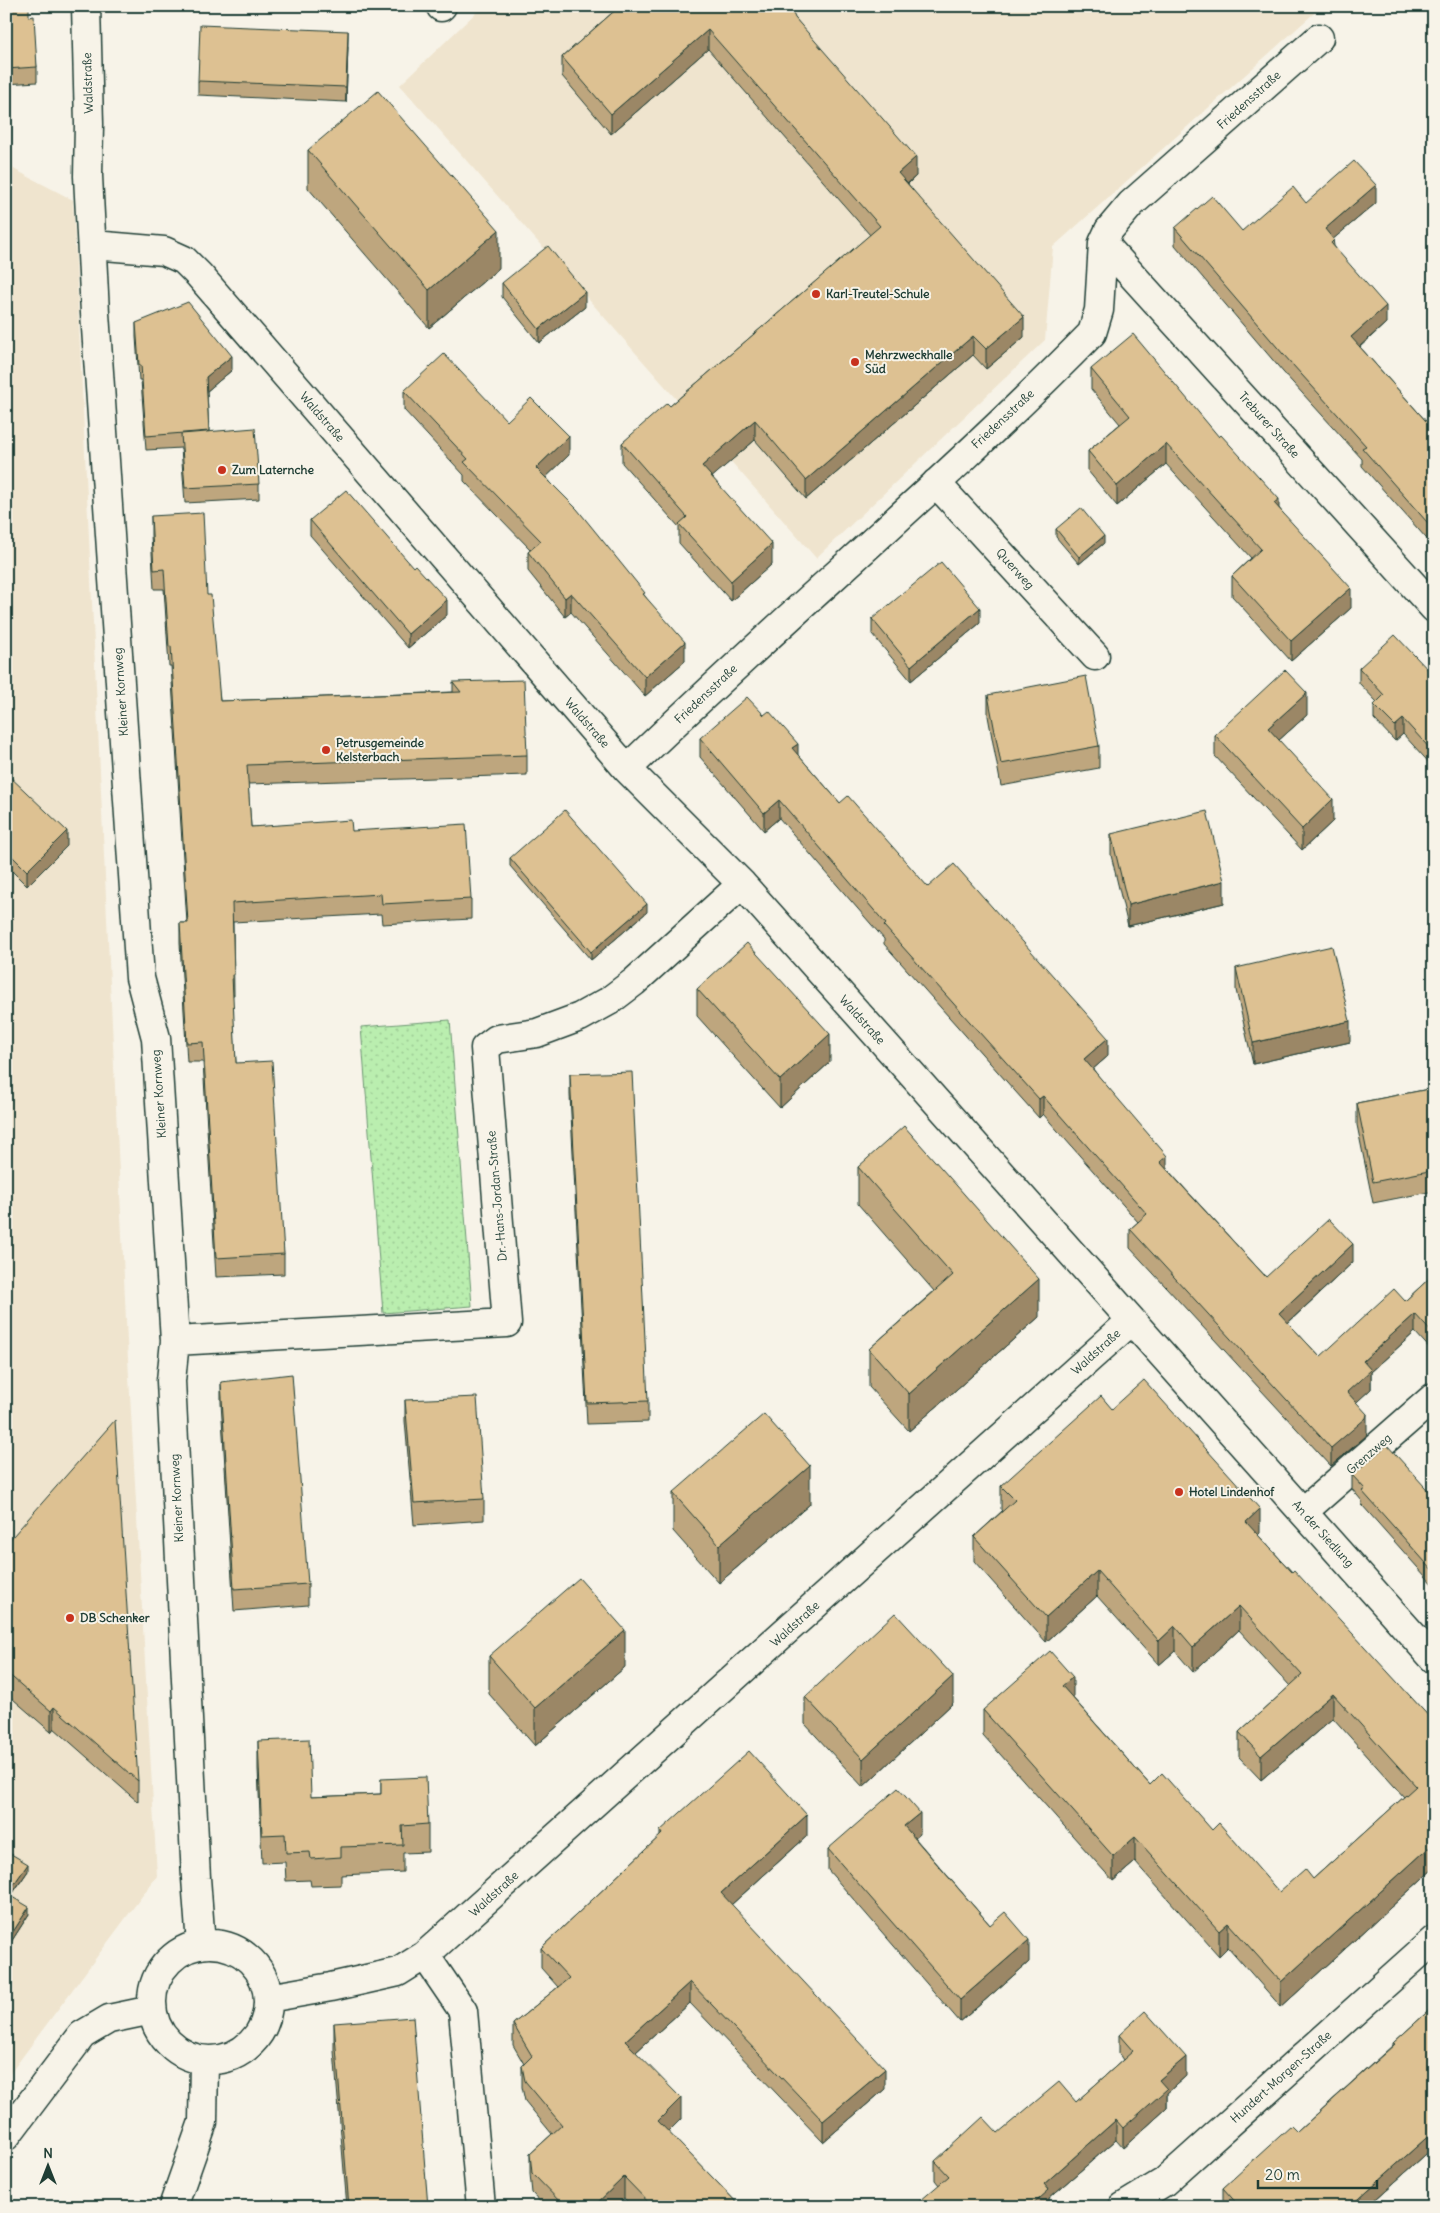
<svg xmlns="http://www.w3.org/2000/svg" width="1440" height="2213" font-family="Delius,sans-serif">
  <defs>
    <pattern id="park-dots" width="8" height="8" patternUnits="userSpaceOnUse" patternTransform="scale(1.25)"><rect width="8" height="8" fill="#baeeaf"/><path d="M2 2h.1M6 6h.1" fill="none" stroke="#9fcd97" stroke-width="1.8" stroke-linecap="round"/></pattern>
  </defs>
  <rect width="100%" height="100%" fill="#f7f3e8"/>
  <filter id="ink" filterUnits="userSpaceOnUse"><feTurbulence type="fractalNoise" baseFrequency=".02" numOctaves="2"/><feDisplacementMap in="SourceGraphic" scale="10" xChannelSelector="R" yChannelSelector="G"/><feConvolveMatrix kernelMatrix="1 2 1 2 8 2 1 2 1" color-interpolation-filters="sRGB"/></filter>
  <g filter="url(#ink)">
    <path fill="#efe4ce" d="M483 6H1322L1053 247 1045 340 816 558 400 85Z
      M6 165 73 200 127 1341 157 1876 6 2079Z"/>
    <path fill="url(#park-dots)" stroke="#6c9672" d="M450 1020 472 1306 383 1313 361 1027Z"/>
    <g fill="none" stroke-linecap="round" stroke-linejoin="round">
      <g stroke="#1f3d34" stroke-width="31">
        <path id="minor" d="M86 6 89 124 88 176 95 313 140 978 156 1038 175 1341 171 1381 196 1878 201 1945
          M441 7 442 6
          M1103 243 1434 608
          M93 245 164 251 184 260 199 275 627 769 742 884 1434 1659
          M936 483 1095 656
          M627 769C779 621 943 485 1092 333L1099 310 1103 243 1109 230 1131 204 1319 38
          M175 1341 507 1323 485 1048 497 1039 537 1033 580 1017 609 1001 634 982 742 884
          M1304 1511 1434 1397
          M152 2002a58 58 0 1 1 116 0a58 58 0 1 1-116 0Z
          M425 1955 463 2011 481 2207
          M268 1998 331 1987 398 1972 425 1955 1131 1321
          M6 2136 82 2035 109 2019 152 2010
          M173 2207 203 2122 204 2060
          M1123 2207 1164 2182 1434 1940"/>
      </g>
      <use href="#minor" stroke="#f7f3e8" stroke-width="28"/>
    </g>
    <path fill="#bea67e" stroke="#1f3d34" d="M6 6 29 17 37 67V82L6 84Z
      M620 6 795 18 916 176 908 184 1024 337 986 369 973 355 806 499 755 440 712 477 772 564 731 601 679 543V527L622 463V443L670 406 870 235 708 49 611 134 562 76V57Z
      M348 46 346 102 198 95V81Z
      M308 150 499 268 429 328 308 188Z
      M1306 203H1376L1333 239 1334 246 1386 323 1360 347 1434 430V547L1362 466V459L1283 372 1175 245V228L1242 231Z
      M502 283 585 307 539 343 502 297Z
      M136 323 232 370 207 391 209 432 259 484V499L185 503 181 448 146 450 141 380H139L136 337Z
      M1091 369 1279 508 1351 608 1291 661 1232 596V576L1251 558 1166 464 1117 506 1088 471V451L1120 424 1091 389Z
      M404 391 507 421 569 455 546 477 645 596 685 661 645 696 571 612 565 617 528 571V552L531 550 464 481V475L404 410Z
      M151 516 207 595 220 701 453 692V682L527 755V775L248 784 251 827 352 831 471 899V919L382 924 381 914 233 922 234 995H232L236 1063 284 1254V1274L216 1277 203 1062H187L180 943V923H187L171 666H169L164 589H154L151 535Z
      M310 520 447 615 408 648 310 535Z
      M1056 529 1104 543 1079 564 1056 537Z
      M872 619 980 623 911 681 872 634Z
      M1359 668 1434 676V768L1403 734 1395 741 1374 719V705L1377 702 1359 683Z
      M988 695 1099 746V768L1001 786 988 716Z
      M1307 715 1279 740 1333 821 1302 850 1215 756V735Z
      M700 738 798 755 840 803 928 887 1108 1056 1093 1069 1167 1169 1266 1277 1353 1262 1288 1323 1320 1357 1405 1301 1434 1274V1353L1415 1332 1371 1372V1389L1356 1402 1367 1433 1366 1436 1331 1466 1130 1248V1229L1138 1222 1043 1114 1039 1118 884 944V939L779 818 764 831 700 757Z
      M6 773 67 846 27 886 6 865Z
      M1111 834 1224 903 1128 926 1111 855Z
      M510 858 647 912 591 960 510 866Z
      M1236 968 1350 1042 1253 1064 1236 990Z
      M697 989 830 1062 780 1108 697 1016Z
      M570 1074 648 1401V1422L587 1424 570 1095Z
      M1434 1088V1191L1373 1203 1357 1125V1103Z
      M858 1167 1039 1317 909 1431 869 1387V1349L934 1291 858 1204Z
      M221 1382 308 1584V1605L234 1611 221 1403Z
      M405 1400 484 1499V1520L414 1525 405 1421Z
      M1112 1409 1260 1533 1258 1535 1292 1572 1434 1722V1868L1281 2007 1228 1947 1219 1956 1135 1862 1113 1881 983 1735V1710L1073 1698 1150 1785 1212 1830 1279 1892 1313 1879 1404 1797 1333 1718 1261 1780 1239 1757V1732L1290 1686 1239 1630 1193 1672 1175 1651 1159 1665 1097 1596 1046 1642 974 1561V1537L1002 1511 1001 1510V1486Z
      M1352 1475 1434 1497V1586L1362 1505V1501L1352 1489Z
      M673 1493 810 1504 719 1583 673 1531Z
      M6 1544 138 1781V1802L54 1728 51 1732 6 1693Z
      M489 1656 625 1667 535 1746 489 1694Z
      M805 1697 953 1703 863 1787 805 1724Z
      M258 1741 311 1797 381 1794V1779L428 1824V1852L403 1853V1872L341 1875V1885L311 1886 310 1880 286 1881 285 1862 262 1863 258 1769Z
      M660 1831 807 1836 731 1905 885 2089 823 2142 690 2003 636 2052 681 2119 668 2132 741 2207H633L624 2198 615 2207H545L532 2193 530 2174V2154L552 2134 525 2101 522 2087V2066L524 2064 513 2045V2024L558 1987 541 1968V1948L660 1836Z
      M920 1834 915 1838 990 1925 1029 1962 960 2022 828 1870V1849Z
      M6 1851 28 1871 11 1896 29 1914 11 1942 6 1939Z
      M1434 2006V2147L1367 2207H1226L1223 2204V2188L1297 2132 1393 2045V2043Z
      M334 2023 428 2207H347L334 2051Z
      M1119 2035 1186 2076 1167 2093V2108L1123 2148 1116 2140 1049 2198V2207L939 2185 935 2180V2161L998 2133 1076 2102 1123 2060 1119 2054Z"/>
    <path fill="#9b8766" stroke="#1f3d34" d="M708 30V49L611 134V114Z
      M348 31V46L346 102V87Z
      M916 157V176L898 192V173Z
      M1376 185V203L1325 246V229Z
      M499 230V268L429 328V290Z
      M585 292V307L539 343V329Z
      M1386 306V323L1351 354V337Z
      M1024 317V337L986 369V349Z
      M973 336V355L806 499V480Z
      M232 356V370L206 392V377Z
      M755 420V440L702 486V466Z
      M569 436V455L536 487V468Z
      M1166 444V464L1117 506V486Z
      M1279 499V519L1274 503Z
      M1104 536V543L1079 564V557Z
      M772 544V564L731 601V581Z
      M1351 588V608L1291 661V641Z
      M571 593V612L565 617V598Z
      M447 600V615L408 648V634Z
      M980 608V623L911 681V666Z
      M685 642V661L645 696V677Z
      M1307 693V715L1268 750V728Z
      M1403 719V734L1395 741V726Z
      M798 744V762L792 748Z
      M1333 799V821L1302 850V829Z
      M779 800V818L764 831V813Z
      M67 831V846L27 886V871Z
      M1224 881V903L1128 926V905Z
      M647 904V912L591 960V952Z
      M1350 1021V1042L1253 1064V1043Z
      M830 1034V1062L780 1108V1080Z
      M1108 1038V1056L1084 1077V1059Z
      M1043 1096V1114L1039 1118V1099Z
      M1167 1156V1174L1160 1162Z
      M1353 1244V1262L1279 1331V1313Z
      M1039 1279V1317L909 1431V1394Z
      M1415 1314V1332L1371 1372V1389L1347 1411V1392L1363 1361Z
      M1367 1414V1433L1366 1436 1331 1466V1448Z
      M810 1466V1504L719 1583V1545Z
      M1260 1509V1533L1246 1546V1522Z
      M1097 1571V1596L1046 1642V1617Z
      M1239 1606V1630L1193 1672V1647Z
      M1175 1626V1651L1159 1665V1641Z
      M625 1630V1667L535 1746V1708Z
      M953 1676V1703L863 1787V1759Z
      M1073 1677V1701L1062 1686Z
      M1333 1694V1718L1261 1780V1756Z
      M54 1707V1728L51 1732V1711Z
      M920 1813V1834L904 1847V1826Z
      M807 1815V1836L721 1914V1893Z
      M1135 1837V1862L1113 1881V1856Z
      M1434 1843V1868L1281 2007V1982Z
      M28 1864V1871L7 1901V1894Z
      M29 1907V1914L11 1942V1935Z
      M1228 1923V1947L1219 1956V1931Z
      M1029 1940V1962L960 2022V2000Z
      M690 1982V2003L625 2062V2041Z
      M1186 2057V2076L1167 2093V2108L1123 2148V2128L1159 2080Z
      M885 2069V2089L823 2142V2121Z
      M681 2098V2119L658 2142V2121Z
      M1116 2120V2140L1049 2198V2207H1030L1044 2184Z
      M1434 2131V2147L1367 2207H1349Z
      M624 2177V2198L615 2207H593Z"/>
    <path fill="#ddc192" stroke="#1f3d34" d="M6 6H29V17L34 16 37 67 6 69Z
      M620 6H790L795 18 916 157 898 173 1024 317 986 349 973 336 806 480 755 420 702 466 772 544 731 581 679 524 687 517 622 443 667 403 670 406 880 226 708 30 611 114 562 57Z
      M200 25 348 31 346 87 198 81Z
      M378 91 499 230 429 290 308 150Z
      M1354 161 1376 185 1325 229 1334 240 1331 243 1386 306 1351 337 1434 430V530L1362 448 1366 446 1283 354 1175 228 1212 196 1242 231 1293 187 1306 203Z
      M548 246 585 292 539 329 502 283Z
      M188 302 232 356 206 377 209 431 146 436 141 365H139L136 323Z
      M1133 334 1219 437 1221 435 1279 499 1274 503 1351 588 1291 641 1232 576 1261 549 1166 444 1117 486 1088 451 1130 416 1091 369Z
      M444 354 507 421 531 398 569 436 536 468 577 509 645 593 643 594 685 642 645 677 571 593 565 598 528 552 541 541 464 462 468 459 404 391Z
      M255 428 259 484 185 488 181 434Z
      M346 490 413 567 415 565 447 600 408 634 310 520Z
      M1081 508 1104 536 1079 557 1056 529Z
      M203 513 207 595H211L220 701 461 692 453 682 524 680 527 755 247 765 251 827 351 820 352 831 466 824 471 899 382 904 381 894 232 903 234 975H232L236 1063 272 1061 284 1254 216 1258 203 1042 187 1043 180 923H188L171 646 169 647 164 569 154 570 151 516Z
      M941 562 980 608 911 666 872 619Z
      M1395 635 1434 676V753L1403 719 1395 726 1374 705 1384 695 1359 668Z
      M1285 670 1307 693 1268 728 1333 799 1302 829 1215 735Z
      M1086 676 1099 746 1001 764 988 695Z
      M747 697 764 715 769 711 798 744 792 748 840 803 848 796 928 887 954 864 1108 1038 1084 1059 1167 1156 1160 1162 1266 1277 1329 1219 1353 1244 1279 1313 1320 1357 1394 1289 1405 1301 1434 1274V1335L1415 1314 1363 1361 1371 1370 1347 1392 1367 1414 1366 1418 1331 1448 1130 1229 1147 1214 1043 1096 1039 1099 884 926 886 924 779 800 764 813 700 738Z
      M6 773 67 831 27 871 6 850Z
      M565 810 647 904 591 952 510 858Z
      M1207 811 1224 881 1128 905 1111 834Z
      M747 943 830 1034 780 1080 697 989Z
      M1332 946 1350 1021 1253 1043 1236 968Z
      M632 1072 648 1401 587 1403 570 1074Z
      M1434 1088V1170L1373 1182 1357 1103Z
      M904 1126 1039 1279 909 1394 869 1349 953 1275 858 1167Z
      M292 1374 308 1584 234 1589 221 1382Z
      M1144 1380 1260 1509 1246 1522 1292 1572 1294 1570 1434 1722V1843L1281 1982 1228 1923 1219 1931 1135 1837 1113 1856 983 1710 1050 1651 1073 1677 1062 1686 1150 1785 1162 1773 1212 1830 1219 1823 1279 1892 1305 1869 1313 1879 1416 1786 1333 1694 1261 1756 1239 1732 1302 1675 1239 1606 1193 1647 1175 1626 1159 1641 1097 1571 1046 1617 974 1537 1015 1500 1001 1486 1101 1396 1112 1409Z
      M477 1397 484 1499 414 1503 405 1400Z
      M764 1414 810 1466 719 1545 673 1493Z
      M115 1420 138 1781 54 1707 51 1711 6 1672V1544Z
      M1387 1445 1434 1497V1572L1362 1491 1365 1489 1352 1475Z
      M579 1578 625 1630 535 1708 489 1656Z
      M895 1613 953 1676 863 1759 805 1697Z
      M309 1739 311 1797 381 1794V1779L426 1777 428 1824 402 1826 403 1845 341 1847V1857L311 1859 310 1852 286 1853 285 1834 262 1835 258 1741Z
      M749 1751 807 1815 721 1893 885 2069 823 2121 690 1982 625 2041 681 2098 658 2121 741 2207H653L624 2177 593 2207H565L532 2173 530 2154 562 2125 525 2081 522 2066 532 2056 513 2024 569 1978 541 1948 662 1834 660 1831Z
      M898 1788 920 1813 904 1826 990 1925 1005 1912 1029 1940 960 2000 828 1849Z
      M6 1851 28 1864 7 1894 29 1907 11 1935 6 1932Z
      M1434 2006V2131L1349 2207H1240L1223 2188 1291 2126 1297 2132 1395 2044 1393 2043Z
      M1145 2011 1186 2057 1159 2080 1167 2089 1123 2128 1116 2120 1044 2184 1049 2190 1030 2207H913L949 2176 935 2161 983 2117 998 2133 1059 2082 1076 2102 1133 2051 1119 2035Z
      M413 2017 428 2207H349L334 2023Z"/>
  </g>
  <g fill="#c8321e" stroke="#f7f3e8" stroke-width="2">
    <circle cx="816" cy="294" r="5"/>
    <circle cx="855" cy="362" r="5"/>
    <circle cx="222" cy="470" r="5"/>
    <circle cx="326" cy="750" r="5"/>
    <circle cx="1179" cy="1492" r="5"/>
    <circle cx="70" cy="1618" r="5"/>
  </g>
  <g text-anchor="middle" stroke-width="4" stroke-linejoin="round" paint-order="stroke">
    <g font-size="12" fill="#1f3d34" stroke="#f7f3e8">
      <text transform="translate(88 83) rotate(-92)" y="4">Waldstraße</text>
      <text transform="translate(1249 100) rotate(-42)" y="4">Friedensstraße</text>
      <text transform="translate(322 417) rotate(49)" y="4">Waldstraße</text>
      <text transform="translate(1003 419) rotate(-43)" y="4">Friedensstraße</text>
      <text transform="translate(1269 425) rotate(48)" y="4">Treburer Straße</text>
      <text transform="translate(1015 569) rotate(48)" y="4">Querweg</text>
      <text transform="translate(121 692) rotate(-94)" y="4">Kleiner Kornweg</text>
      <text transform="translate(706 694) rotate(-43)" y="4">Friedensstraße</text>
      <text transform="translate(587 723) rotate(49)" y="4">Waldstraße</text>
      <text transform="translate(862 1020) rotate(48)" y="4">Waldstraße</text>
      <text transform="translate(159 1094) rotate(-94)" y="4">Kleiner Kornweg</text>
      <text transform="translate(497 1196) rotate(-95)" y="4">Dr.-Hans-Jordan-Straße</text>
      <text transform="translate(1096 1352) rotate(-42)" y="4">Waldstraße</text>
      <text transform="translate(1369 1454) rotate(-41)" y="4">Grenzweg</text>
      <text transform="translate(177 1498) rotate(-93)" y="4">Kleiner Kornweg</text>
      <text transform="translate(1323 1534) rotate(48)" y="4">An der Siedlung</text>
      <text transform="translate(795 1624) rotate(-42)" y="4">Waldstraße</text>
      <text transform="translate(494 1894) rotate(-42)" y="4">Waldstraße</text>
      <text transform="translate(1281 2077) rotate(-42)" y="4">Hundert-Morgen-Straße</text>
    </g>
    <g font-size="12" font-weight="bold" fill="#1f3d34" stroke="#f7f3e8" text-anchor="start">
      <text x="826" y="298">Karl-Treutel-Schule</text>
      <text x="865" y="359">Mehrzweckhalle<tspan x="865" dy="14">Süd</tspan></text>
      <text x="232" y="474">Zum Laternche</text>
      <text x="336" y="747">Petrusgemeinde<tspan x="336" dy="14">Kelsterbach</tspan></text>
      <text x="1189" y="1496">Hotel Lindenhof</text>
      <text x="80" y="1622">DB Schenker</text>
    </g>
  </g>
  <rect width="1440" height="2213" fill="none" stroke="#f7f3e8" stroke-width="25"/>
  <rect x="12" y="12" width="1415" height="2188" fill="none" stroke="#1f3d34" stroke-width="2" filter="url(#ink)"/>
  <g transform="translate(48 2166)" stroke="#f7f3e8" stroke-width="4" paint-order="stroke">
  <path d="M0-4L9 19L0 12L-9 19Z" fill="#1f3d34"/>
  <text y="-8" font-size="14" font-weight="bold" text-anchor="middle" fill="#1f3d34">N</text>
  </g>
  <path d="M1258 2180v8h119v-8" fill="none" stroke="#1f3d34" stroke-width="2.5"/>
  <text x="1265" y="2180" font-size="15" fill="#1f3d34" stroke="#f7f3e8" stroke-width="4" paint-order="stroke">20 m</text>
</svg>
